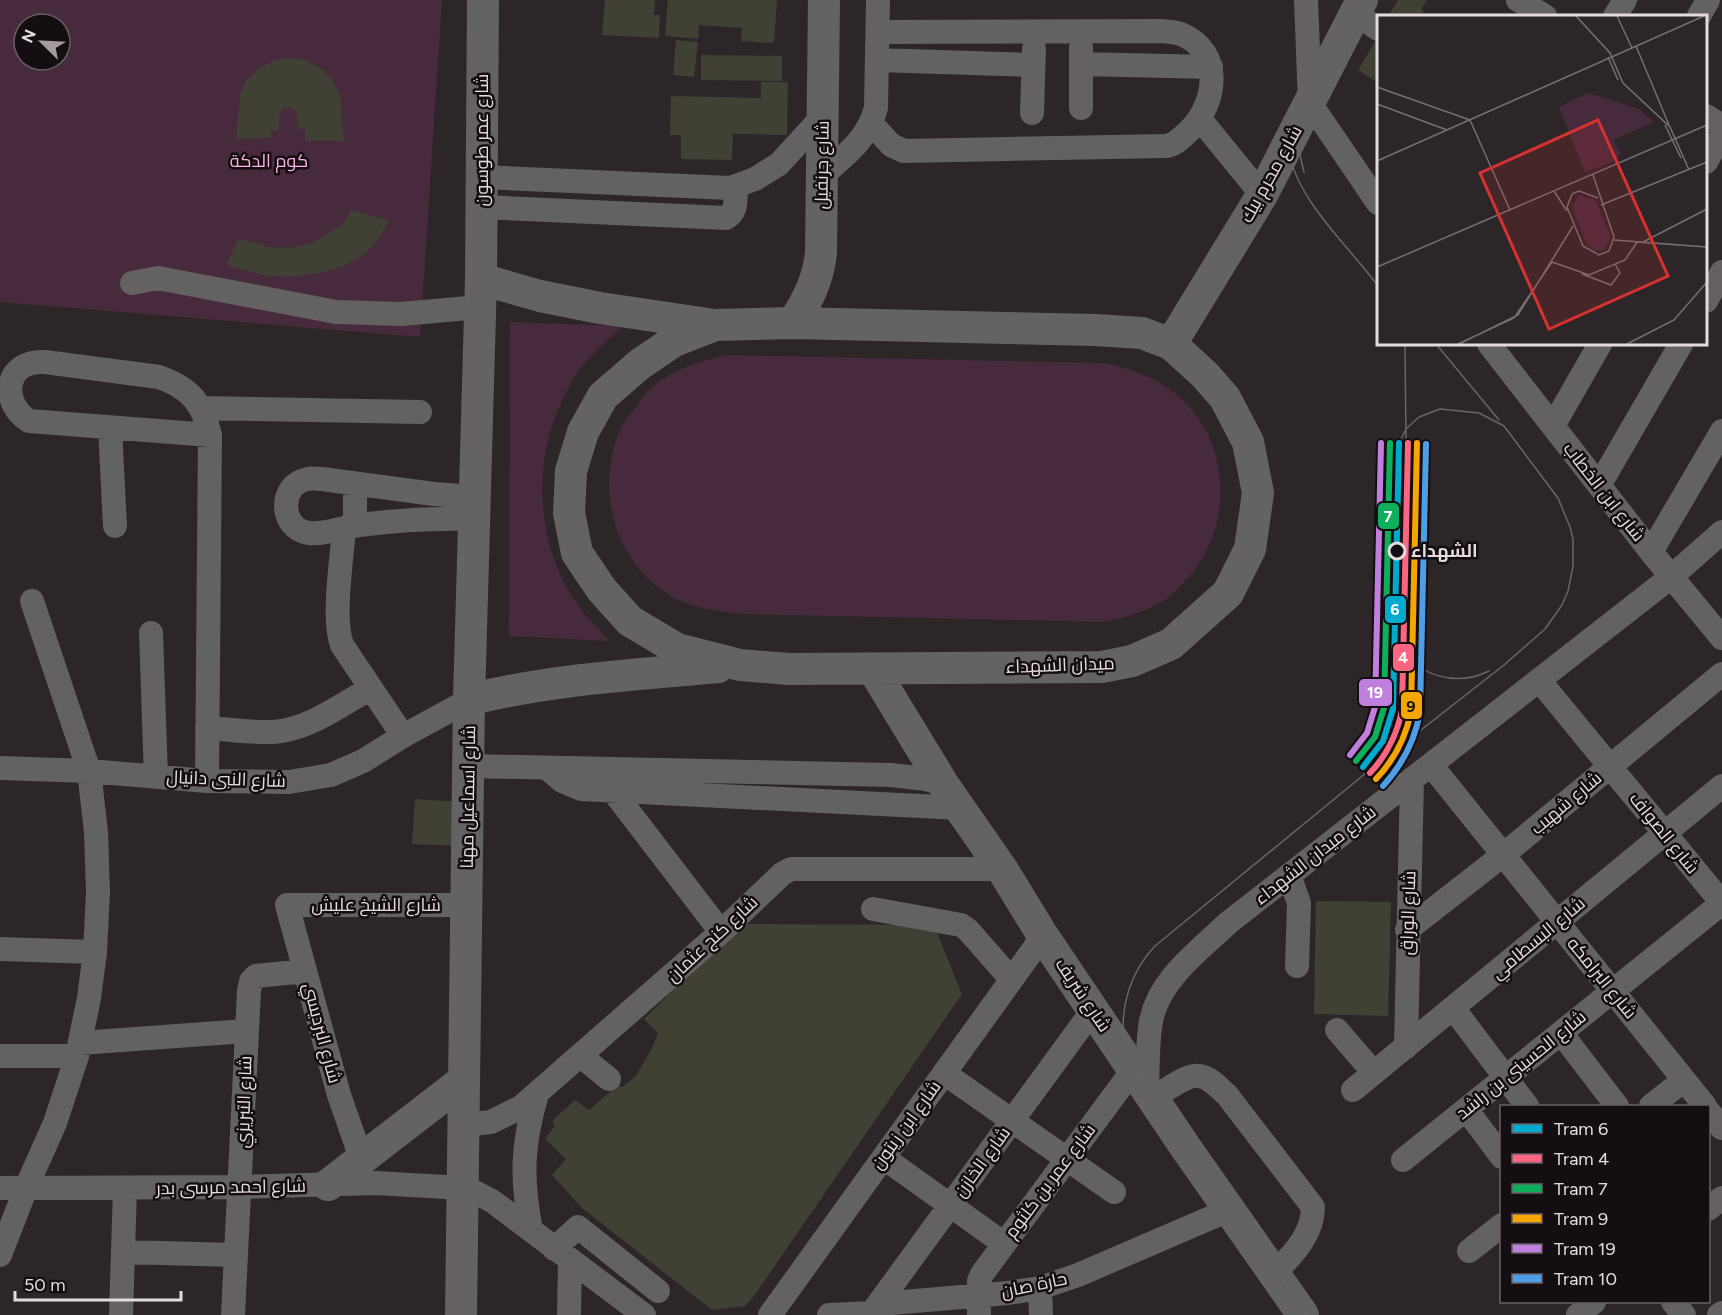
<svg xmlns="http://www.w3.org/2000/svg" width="1722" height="1315" font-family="Figtree,Cairo,sans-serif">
  <rect width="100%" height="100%" fill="#2c2629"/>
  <path fill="#482a3d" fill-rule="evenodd" d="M0 0H442L420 337 0 302ZM24 24H60V60H24Z
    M510 322 623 326C604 343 584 360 571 383 531 452 532 541 579 607 588 619 600 630 610 641L509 636Z
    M725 355 1105 363C1130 369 1151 375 1172 391 1233 436 1236 530 1184 582 1179 587 1174 594 1168 598 1148 611 1127 617 1104 622L743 614C719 611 697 609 676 599 614 567 592 485 623 424 626 418 632 412 637 406 641 400 645 393 651 388 675 368 696 363 725 355Z"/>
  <path fill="#404035" d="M605 0H655L654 15H660L659 38 602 35Z
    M668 0H777L774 43 741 41 742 28 699 25 698 39 665 36Z
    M1398 0H1427L1421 9 1424 11 1421 16H1392L1394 15 1390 13Z
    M1378 37V83L1358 70Z
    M676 40 698 42 694 77 673 75Z
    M701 55 782 56V81L701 80Z
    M288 58 305 60 320 68 332 79 340 95 344 141H305V129H298L296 111 288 107 283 108 280 113 279 130H271L270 138 236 139 240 94 247 80 259 69 273 61Z
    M761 82H788L787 135 733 134 732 160 681 159V135H670L671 96 761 98Z
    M351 210 389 220 379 238 366 253 344 266 319 273 290 277 262 275 227 265 238 238 268 247 288 248 310 244 343 224Z
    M415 799 461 802 459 846 412 844Z
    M1316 901 1391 902 1388 1016 1314 1014Z
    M740 924 934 925 962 994 754 1296 745 1306 712 1310 582 1208 552 1175 566 1159 545 1139 555 1126 552 1121 575 1100 589 1110 618 1085 622 1087 636 1076 653 1046 658 1033 644 1019Z"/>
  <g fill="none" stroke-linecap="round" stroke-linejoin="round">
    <path stroke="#636162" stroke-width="24" d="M1306 0 1310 103 1378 203
      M1518 0 1545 16
      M1355 13 1378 29
      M1615 16 1625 0
      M1699 16 1708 0
      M877 60 1033 65
      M1081 64 1211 67
      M1081 108V48
      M1032 113 1034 49
      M1706 116 1722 126
      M1200 119 1262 195
      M872 124 891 145 904 151 1166 146C1176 145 1182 137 1189 131 1217 103 1224 52 1181 34 1175 32 1168 32 1162 31L878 32
      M1706 162 1722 133
      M482 177 730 188 755 179 779 164 822 117
      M821 177C845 155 867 141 876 108L878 0
      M482 207 726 218C738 212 735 198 736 186
      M132 283 158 278 336 312 401 314 480 307
      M1706 301 1722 272
      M1489 344 1651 552 1722 638
      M202 408 420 412
      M1553 426 1600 344
      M110 428 115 526
      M355 484V525
      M1600 484 1681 344
      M475 519C436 518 398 520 359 525 345 527 323 535 309 533 279 529 278 484 308 479 312 478 317 479 322 479L434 494 475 497
      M344 528C342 559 332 618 342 645L403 736
      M1651 552 1722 431
      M151 633 156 777
      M1539 680 1722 903
      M207 728C229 729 251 733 273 732 308 730 341 705 371 688
      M1431 765 1705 1106
      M468 766 891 775 926 779 943 784
      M0 768 89 771 207 781 289 782 331 775 363 761 403 736 469 700
      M547 768 562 781 581 789 960 808
      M207 781 210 435C203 403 190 388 159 377L45 362C4 360 0 403 29 421L210 435
      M613 791 721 932
      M1289 875 1299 903 1297 966
      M873 909 961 925 968 930 1011 979
      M1407 930 1503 855 1722 674
      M0 949 95 952
      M1453 1008 1527 1106
      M1337 1030 1374 1073
      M1561 1033 1617 1106
      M80 1043 246 1031
      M1406 1047 1412 779
      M0 1056H77
      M581 1056 609 1079
      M944 1073 1114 1192
      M1353 1090 1722 786
      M1147 1091C1148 1068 1147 1043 1151 1021 1159 979 1199 951 1228 923L1671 577 1722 532
      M1152 1099C1163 1092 1187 1074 1199 1076 1210 1077 1219 1088 1227 1095L1313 1207C1313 1235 1292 1255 1274 1274
      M1651 1106 1684 1080
      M1466 1109 1502 1157
      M1708 1111 1722 1128
      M463 1125 491 1122 521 1107 721 932 782 874 791 869H1002
      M361 1158 339 1095 287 905H466
      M884 1158 1003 1243
      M1403 1160 1722 903
      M0 1188 240 1187 376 1183 462 1188 475 1192 492 1201 644 1315
      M1708 1209 1722 1198
      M531 1230C521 1178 522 1145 537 1094
      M554 1249 578 1227 658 1291
      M1469 1251 1502 1225
      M124 1252 236 1255
      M0 1255 26 1188 55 1123 77 1056 89 998 95 952 98 892 96 832 89 771 32 601
      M1040 1288 1041 1315
      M1673 1302 1684 1315
      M873 1311 1093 1010
      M121 1315 125 1188
      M233 1315 249 991 251 981 256 976 305 971
      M569 1315 570 1261
      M770 1315 1043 936
      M829 1315 872 1313 892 1303 1008 1293 1040 1288 1078 1275 1229 1210
      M979 1315V1281L982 1274 1133 1070
      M1578 1315 1594 1302
      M1719 1315 1722 1313"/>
    <path stroke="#656264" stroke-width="32" d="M481 279 540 296 600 308 715 325 793 323 1095 330 1142 333 1171 344 1205 375 1225 398 1248 442 1258 493 1250 549 1228 593 1171 644 1132 661 1102 667 789 669 740 665 677 649 630 621 602 590 577 553 569 513 571 471 583 432 603 396 640 364 674 341 715 325
      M793 323C808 300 818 280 821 253L824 0
      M1171 344 1262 195 1362 0
      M873 669 943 784 1002 869 1043 936 1186 1148 1303 1315
      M469 700C550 679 635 675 718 667
      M328 1185 464 1080
      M461 1315 469 700 481 279 483 0"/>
    <path stroke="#686566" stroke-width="1.5" d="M1356 0 1299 109C1294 119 1286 137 1288 148 1296 200 1348 245 1378 286
      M1304 172 1298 147 1305 124 1369 0
      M1436 344 1499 420
      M1399 644C1418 677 1456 687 1489 671
      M1381 757 1390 741 1399 712 1406 441 1405 344
      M1307 1315 1135 1069C1112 1030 1125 978 1155 946L1366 773 1504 665 1545 629 1562 605 1568 591 1573 566V539L1570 527 1558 498 1504 426 1479 413 1440 409 1419 417 1406 429 1399 443"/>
    <g stroke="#140e12" stroke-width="10">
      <path id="tram-1" d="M1363 767 1383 741 1393 709 1399 443"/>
    </g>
    <g stroke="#140e12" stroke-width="10">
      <path id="tram-2" d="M1370 773C1387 755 1397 735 1402 710L1408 443"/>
    </g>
    <g stroke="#140e12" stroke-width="10">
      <path id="tram-3" d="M1356 761 1375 737 1384 708 1390 443"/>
    </g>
    <g stroke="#140e12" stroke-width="10">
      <path id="tram-4" d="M1376 779C1395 759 1406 738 1411 711L1417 443"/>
    </g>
    <g stroke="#140e12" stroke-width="10">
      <path id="tram-5" d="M1350 755 1367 733 1375 707 1381 443"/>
    </g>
    <g stroke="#140e12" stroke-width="10">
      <path id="tram-6" d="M1383 786C1403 764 1415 741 1420 712L1426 444"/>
    </g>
    <use href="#tram-1" stroke="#00a9ce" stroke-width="6"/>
    <use href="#tram-2" stroke="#fa6682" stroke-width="6"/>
    <use href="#tram-3" stroke="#0daf5c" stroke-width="6"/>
    <use href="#tram-4" stroke="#f7a600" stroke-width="6"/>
    <use href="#tram-5" stroke="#c07fdc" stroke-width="6"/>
    <use href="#tram-6" stroke="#4d9ee5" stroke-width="6"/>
  </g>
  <circle fill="#140e12" stroke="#e4dbe0" stroke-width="3" cx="1397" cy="551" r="8"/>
  <g text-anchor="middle" stroke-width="5" stroke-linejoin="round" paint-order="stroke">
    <g font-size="18" fill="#e4dbe0" stroke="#140e12">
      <text transform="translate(482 140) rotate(-90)" y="6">شارع عمر طوسون</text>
      <text transform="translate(822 165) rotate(-89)" y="6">شارع جرنفيل</text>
      <text transform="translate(1271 174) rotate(-61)" y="6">شارع محرم بيك</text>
      <text transform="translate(1604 492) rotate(52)" y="6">شارع ابن الخطاب</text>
      <text transform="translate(1060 665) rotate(-2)" y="6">ميدان الشهداء</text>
      <text transform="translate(226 779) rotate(2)" y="6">شارع النبى دانيال</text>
      <text transform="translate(468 797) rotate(-89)" y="6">شارع اسماعيل مهنا</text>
      <text transform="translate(1566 803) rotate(-40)" y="6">شارع شهيب</text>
      <text transform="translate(1664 833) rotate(51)" y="6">شارع الصواف</text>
      <text transform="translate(1315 855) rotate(-38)" y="6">شارع ميدان الشهداء</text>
      <text x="376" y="911">شارع الشيخ عليش</text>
      <text transform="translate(1408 913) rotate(-88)" y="6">شارع الوراق</text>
      <text transform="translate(1538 938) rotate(-40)" y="6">شارع البسطامي</text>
      <text transform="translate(712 939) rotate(-43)" y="6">شارع كنج عثمان</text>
      <text transform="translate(1602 978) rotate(51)" y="6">شارع البرامكه</text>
      <text transform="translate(1083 995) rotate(56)" y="6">شارع شريف</text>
      <text transform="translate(322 1033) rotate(75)" y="6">شارع البرديسي</text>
      <text transform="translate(1521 1065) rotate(-39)" y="6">شارع الحسينى بن راشد</text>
      <text transform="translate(244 1102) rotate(-88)" y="6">شارع التبريزي</text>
      <text transform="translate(906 1125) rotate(-54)" y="6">شارع ابن زيتون</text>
      <text transform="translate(982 1162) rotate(-54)" y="6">شارع الخازن</text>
      <text transform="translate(1050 1181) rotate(-53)" y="6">شارع عمر بن كلثوم</text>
      <text transform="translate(231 1187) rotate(-1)" y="6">شارع احمد مرسى بدر</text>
      <text transform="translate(1034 1285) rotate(-12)" y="6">حارة صان</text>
    </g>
    <g font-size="18" fill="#fbb3e0" stroke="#140e12">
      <text x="269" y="167">كوم الدكة</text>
    </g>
    <g font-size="18" font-weight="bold" fill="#e4dbe0" stroke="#140e12" text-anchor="start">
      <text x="1411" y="557">الشهداء</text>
    </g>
  </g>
  <g transform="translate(1377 15)">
    <rect width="330" height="330" fill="#2c2629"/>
    <path d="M211 78 262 94 277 107 236 125 244 138 239 145 208 157 182 92ZM201 180 219 185 234 223 226 235 218 236 210 230 195 193Z" fill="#482a3d"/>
    <path fill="none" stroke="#766e72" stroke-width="1.5" d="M199 1 233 38 246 68 293 112 312 155M240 1 255 33M259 31 292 110M231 42 241 65M0 72 93 105M0 89 70 115M93 105 133 195M288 110 304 143M0 146 327 1M216 160 237 222 232 236 222 240 206 231 190 192 195 179 202 176 221 183M177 176 190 196M224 190 330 147M237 225 330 232M266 227 330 194M0 252 330 110M205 259 234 270 243 258 238 249M81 329 137 303 175 247 212 260 248 245 260 227 330 232M82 329 141 300 196 211M250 329 297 305 330 267"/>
    <path fill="#d73131" fill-opacity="0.15" stroke="#d73131" stroke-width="3" d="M221 105 291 261 172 314 103 158Z"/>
    <rect width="330" height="330" fill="none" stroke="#e4dbe0" stroke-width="3"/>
  </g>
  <g stroke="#140e12" stroke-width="2">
    <rect x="1377" y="502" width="23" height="28" rx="6" fill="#0daf5c"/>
    <rect x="1384" y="595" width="23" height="29" rx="6" fill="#00a9ce"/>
    <rect x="1392" y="643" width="23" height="29" rx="6" fill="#fa6682"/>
    <rect x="1358" y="678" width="35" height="29" rx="6" fill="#c07fdc"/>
    <rect x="1400" y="691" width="23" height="29" rx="6" fill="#f7a600"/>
  </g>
  <g font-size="16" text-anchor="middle" font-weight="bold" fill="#fff">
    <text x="1388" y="522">7</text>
    <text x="1395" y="615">6</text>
    <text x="1403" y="663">4</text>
    <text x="1375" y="698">19</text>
  </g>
  <g font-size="16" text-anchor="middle" font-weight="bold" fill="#111">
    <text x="1411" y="712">9</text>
  </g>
  <rect x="1500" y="1105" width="210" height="198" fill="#140e12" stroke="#676064" stroke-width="1.5"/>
  <rect x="1512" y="1124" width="30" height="9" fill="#00a9ce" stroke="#676064" stroke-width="1.5"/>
  <text x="1554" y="1135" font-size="18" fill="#e4dbe0">Tram 6</text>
  <rect x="1512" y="1154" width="30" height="9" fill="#fa6682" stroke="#676064" stroke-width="1.5"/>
  <text x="1554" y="1165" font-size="18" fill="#e4dbe0">Tram 4</text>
  <rect x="1512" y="1184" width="30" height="9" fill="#0daf5c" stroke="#676064" stroke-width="1.5"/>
  <text x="1554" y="1195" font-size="18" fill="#e4dbe0">Tram 7</text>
  <rect x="1512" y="1214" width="30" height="9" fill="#f7a600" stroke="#676064" stroke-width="1.5"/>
  <text x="1554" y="1225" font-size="18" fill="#e4dbe0">Tram 9</text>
  <rect x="1512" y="1244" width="30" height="9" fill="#c07fdc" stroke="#676064" stroke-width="1.5"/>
  <text x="1554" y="1255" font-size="18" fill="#e4dbe0">Tram 19</text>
  <rect x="1512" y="1274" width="30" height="9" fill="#4d9ee5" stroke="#676064" stroke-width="1.5"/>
  <text x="1554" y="1285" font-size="18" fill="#e4dbe0">Tram 10</text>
  <g transform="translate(42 42) rotate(294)"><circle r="28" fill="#140e12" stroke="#676064" stroke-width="1.5"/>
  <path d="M0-4.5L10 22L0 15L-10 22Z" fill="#a49ca0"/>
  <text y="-9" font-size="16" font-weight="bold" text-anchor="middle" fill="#e4dbe0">N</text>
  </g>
  <path d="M15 1291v9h166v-9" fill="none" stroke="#e4dbe0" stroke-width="3"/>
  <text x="24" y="1291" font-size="18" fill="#e4dbe0" stroke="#140e12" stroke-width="4.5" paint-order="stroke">50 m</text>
</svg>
